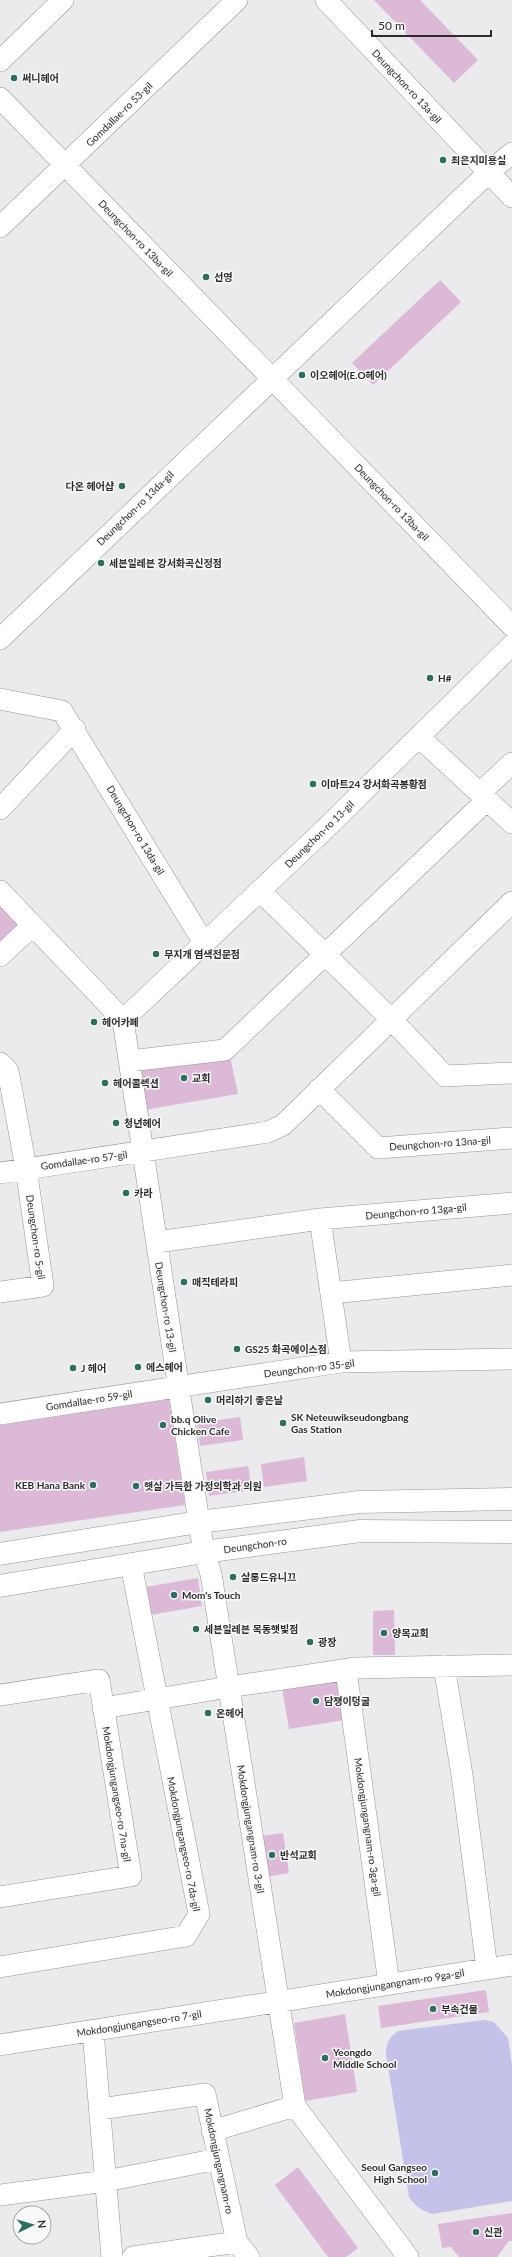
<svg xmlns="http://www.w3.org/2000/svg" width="512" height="2257" font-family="Lato,'Noto Sans KR',sans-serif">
  <rect width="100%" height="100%" fill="#ebebed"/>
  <path fill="#c4c2e9" d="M484 2020 494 2022 508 2038 512 2065V2201L432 2214C422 2211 415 2206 409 2197L386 2054C386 2044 389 2037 398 2031Z"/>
  <path fill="#dcb9d7" d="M374 0H420L478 60 454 83Z
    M440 280 461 302 373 385 352 363Z
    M0 898 26 926 0 950Z
    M230 1056 238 1094 138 1111 131 1062Z
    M169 1399 185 1505 0 1532V1424Z
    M240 1417 243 1440 200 1446 197 1423Z
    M304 1457 307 1481 264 1487 261 1464Z
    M248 1466 252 1490 209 1496 206 1472Z
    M198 1578 202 1606 150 1615 146 1587Z
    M394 1610 395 1655H373V1611Z
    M344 1673 351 1719 289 1729 281 1682Z
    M283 1833 289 1873 260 1878 254 1837Z
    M486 1990 489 2012 381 2028 378 2006Z
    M345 2014 357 2092 305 2101 294 2023Z
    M298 2167 358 2248 346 2257H328L275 2185Z
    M512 2213V2241H509L497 2257H459L451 2247 442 2248 438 2224Z"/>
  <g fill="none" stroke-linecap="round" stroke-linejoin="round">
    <g stroke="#959596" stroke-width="22">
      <path id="minor" d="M326 0 512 197
        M0 61 63 0
        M0 98 512 626
        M0 227 237 0
        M0 639 489 172 512 153
        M0 699 62 711 204 943
        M419 737 512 823
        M480 793 512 763
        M0 809 75 729
        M0 891 123 1020
        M260 891 391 1019 445 1076 512 1073
        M0 956 32 926
        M129 1061 225 1050 487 800
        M0 1063 8 1071 26 1168 43 1286 0 1292
        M319 1089 378 1148 512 1138
        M0 1173 268 1132 283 1125 512 902
        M320 1219 341 1362
        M157 1242 320 1219 512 1203
        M331 1293 512 1275
        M0 1414 341 1362 512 1359
        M444 1666 462 1775 487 1969
        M346 1670 389 1984
        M0 1695 99 1680 131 1876 0 1897
        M103 1708 229 1687 356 1668 512 1665
        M0 1967 186 1936 199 1914 131 1564
        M93 2031 112 2257
        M0 2045 512 1965
        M100 2109 205 2094 237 2242 249 2257
        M212 2131 295 2106
        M0 2195 106 2181 218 2159
        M133 2257 237 2242
        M408 2257 295 2106 211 1574 204 1552 199 1522 123 1020 323 831 512 645"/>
    </g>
    <g stroke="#959596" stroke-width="23">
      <path id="major" d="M0 1554 199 1522 359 1502 512 1499
        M0 1586 204 1552 360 1531 512 1532"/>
    </g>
    <use href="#minor" stroke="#fff" stroke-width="21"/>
    <use href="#major" stroke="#fff" stroke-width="22"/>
  </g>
  <g fill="#2c6f60" stroke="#f9f9fa" stroke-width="1.5">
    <circle cx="14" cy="78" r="4"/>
    <circle cx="443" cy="160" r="4"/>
    <circle cx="206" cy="277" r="4"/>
    <circle cx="302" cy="375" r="4"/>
    <circle cx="122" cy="486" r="4"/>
    <circle cx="101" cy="563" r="4"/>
    <circle cx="430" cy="678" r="4"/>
    <circle cx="313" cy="784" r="4"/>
    <circle cx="156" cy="954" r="4"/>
    <circle cx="94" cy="1022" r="4"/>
    <circle cx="184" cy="1078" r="4"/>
    <circle cx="105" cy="1083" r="4"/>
    <circle cx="116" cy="1123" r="4"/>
    <circle cx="126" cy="1193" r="4"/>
    <circle cx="184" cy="1282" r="4"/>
    <circle cx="237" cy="1349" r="4"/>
    <circle cx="138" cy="1367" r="4"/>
    <circle cx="73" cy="1368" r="4"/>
    <circle cx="208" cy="1400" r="4"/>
    <circle cx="283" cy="1423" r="4"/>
    <circle cx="163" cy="1425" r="4"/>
    <circle cx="93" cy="1485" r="4"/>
    <circle cx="136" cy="1486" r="4"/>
    <circle cx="233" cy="1577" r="4"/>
    <circle cx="174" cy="1595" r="4"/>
    <circle cx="196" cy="1629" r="4"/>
    <circle cx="384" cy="1633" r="4"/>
    <circle cx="310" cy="1642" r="4"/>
    <circle cx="316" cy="1701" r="4"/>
    <circle cx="208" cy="1713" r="4"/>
    <circle cx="272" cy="1855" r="4"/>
    <circle cx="433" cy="2009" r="4"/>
    <circle cx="325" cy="2058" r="4"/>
    <circle cx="435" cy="2173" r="4"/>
    <circle cx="476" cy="2232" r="4"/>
  </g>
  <g text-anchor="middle" stroke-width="3" stroke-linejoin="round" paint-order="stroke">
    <g font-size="10" font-weight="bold" fill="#2c2c2d" stroke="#f9f9fa" text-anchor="start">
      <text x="22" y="82">써니헤어</text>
      <text x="451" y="164">최은지미용실</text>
      <text x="214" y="281">선영</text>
      <text x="310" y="379">이오헤어(E.O헤어)</text>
      <text x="114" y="490" text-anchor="end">다온 헤어샵</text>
      <text x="109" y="567">세븐일레븐 강서화곡신정점</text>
      <text x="438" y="682">H#</text>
      <text x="321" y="788">이마트24 강서화곡봉황점</text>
      <text x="164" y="958">무지개 염색전문점</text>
      <text x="102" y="1026">헤어카페</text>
      <text x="192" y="1082">교회</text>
      <text x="113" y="1087">헤어콜렉션</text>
      <text x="124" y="1127">청년헤어</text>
      <text x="134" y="1197">카라</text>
      <text x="192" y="1286">매직테라피</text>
      <text x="245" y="1353">GS25 화곡에이스점</text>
      <text x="146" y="1371">에스헤어</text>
      <text x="81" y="1372">J 헤어</text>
      <text x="216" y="1404">머리하기 좋은날</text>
      <text x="291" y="1421">SK Neteuwikseudongbang<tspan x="291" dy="12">Gas Station</tspan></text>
      <text x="171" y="1423">bb.q Olive<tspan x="171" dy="12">Chicken Cafe</tspan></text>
      <text x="85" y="1489" text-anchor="end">KEB Hana Bank</text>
      <text x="144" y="1490">햇살 가득한 가정의학과 의원</text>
      <text x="241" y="1581">살롱드유니끄</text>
      <text x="182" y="1599">Mom's Touch</text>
      <text x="204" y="1633">세븐일레븐 목동햇빛점</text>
      <text x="392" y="1637">양목교회</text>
      <text x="318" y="1646">광장</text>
      <text x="324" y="1705">담쟁이덩굴</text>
      <text x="216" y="1717">온헤어</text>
      <text x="280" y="1859">반석교회</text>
      <text x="441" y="2013">부속건물</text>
      <text x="333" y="2056">Yeongdo<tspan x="333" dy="12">Middle School</tspan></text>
      <text x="427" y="2171" text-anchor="end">Seoul Gangseo<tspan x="427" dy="12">High School</tspan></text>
      <text x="484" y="2236">신관</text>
    </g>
    <g font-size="10" fill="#2c2c2d" stroke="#f9f9fa">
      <text transform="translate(407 86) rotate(47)" y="4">Deungchon-ro 13a-gil</text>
      <text transform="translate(119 114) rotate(-44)" y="4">Gomdallae-ro 53-gil</text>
      <text transform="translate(136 238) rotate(46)" y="4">Deungchon-ro 13ba-gil</text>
      <text transform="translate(392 502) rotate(46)" y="4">Deungchon-ro 13ba-gil</text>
      <text transform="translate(135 508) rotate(-44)" y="4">Deungchon-ro 13da-gil</text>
      <text transform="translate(136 830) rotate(59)" y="4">Deungchon-ro 13da-gil</text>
      <text transform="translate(319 834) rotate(-44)" y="4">Deungchon-ro 13-gil</text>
      <text transform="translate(440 1143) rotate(-4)" y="4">Deungchon-ro 13na-gil</text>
      <text transform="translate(84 1160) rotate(-8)" y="4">Gomdallae-ro 57-gil</text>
      <text transform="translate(416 1211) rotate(-5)" y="4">Deungchon-ro 13ga-gil</text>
      <text transform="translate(36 1237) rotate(82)" y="4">Deungchon-ro 5-gil</text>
      <text transform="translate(166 1307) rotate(81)" y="4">Deungchon-ro 13-gil</text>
      <text transform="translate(309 1368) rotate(-7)" y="4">Deungchon-ro 35-gil</text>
      <text transform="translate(89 1400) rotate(-9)" y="4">Gomdallae-ro 59-gil</text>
      <text transform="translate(255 1545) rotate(-8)" y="4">Deungchon-ro</text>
      <text transform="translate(117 1794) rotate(81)" y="4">Mokdongjungangseo-ro 7na-gil</text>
      <text transform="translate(368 1827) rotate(82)" y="4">Mokdongjungangnam-ro 3ga-gil</text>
      <text transform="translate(251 1829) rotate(81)" y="4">Mokdongjungangnam-ro 3-gil</text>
      <text transform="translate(184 1844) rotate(79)" y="4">Mokdongjungangseo-ro 7da-gil</text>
      <text transform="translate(395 1983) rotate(-9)" y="4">Mokdongjungangnam-ro 9ga-gil</text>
      <text transform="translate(139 2023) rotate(-9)" y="4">Mokdongjungangseo-ro 7-gil</text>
      <text transform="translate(219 2161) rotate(78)" y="4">Mokdongjungangnam-ro</text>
    </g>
  </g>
  <g transform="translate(32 2225) rotate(85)"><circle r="19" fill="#f9f9fa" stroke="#a7a7a8"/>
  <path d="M0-3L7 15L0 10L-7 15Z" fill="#2c6f60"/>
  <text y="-6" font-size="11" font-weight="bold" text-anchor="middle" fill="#2c2c2d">N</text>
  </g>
  <path d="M372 30v6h119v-6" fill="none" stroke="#2c2c2d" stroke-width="2"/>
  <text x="378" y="30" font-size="12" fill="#2c2c2d" stroke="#f9f9fa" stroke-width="3" paint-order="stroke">50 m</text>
</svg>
